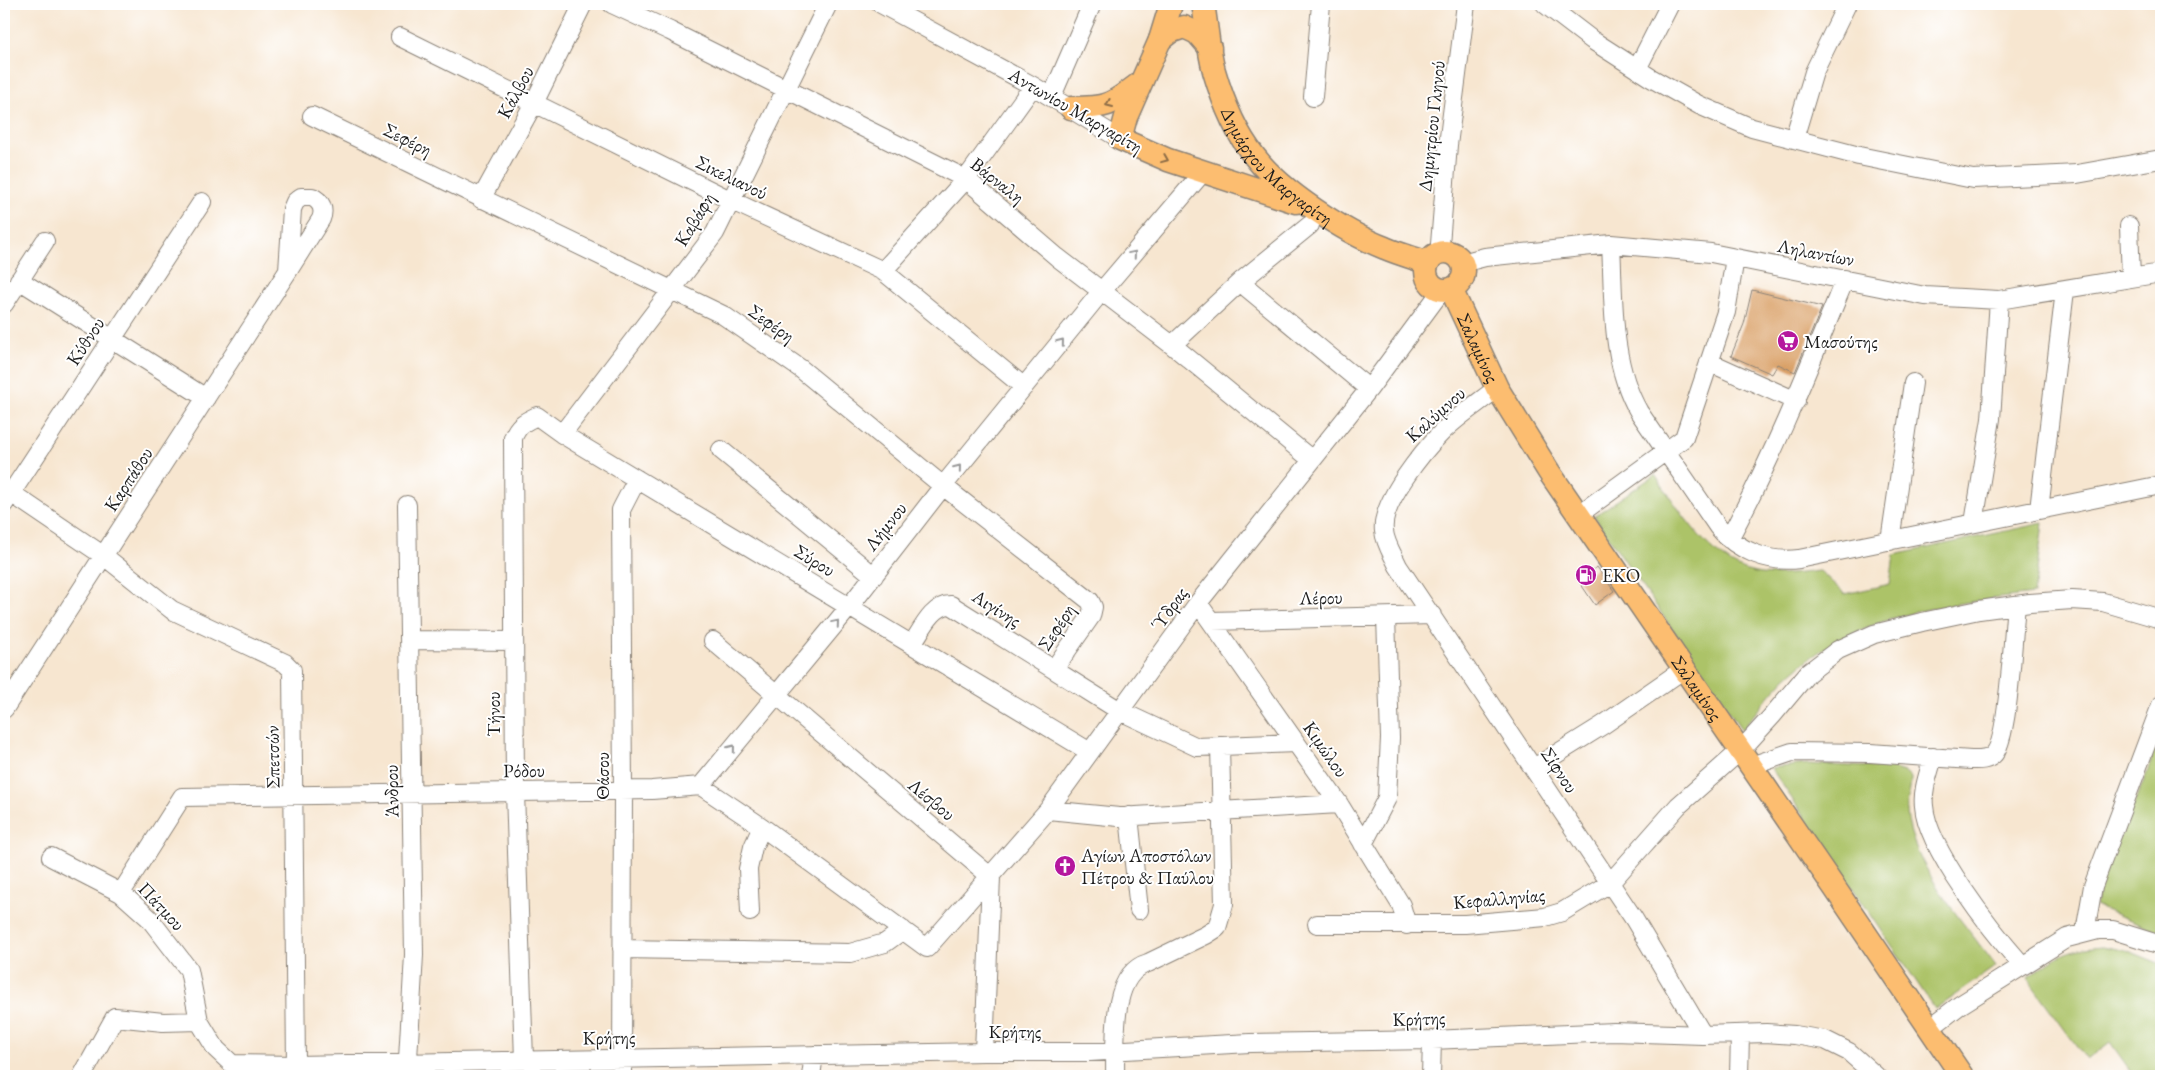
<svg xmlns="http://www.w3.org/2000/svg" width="2165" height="1080" font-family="'EB Garamond',serif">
  <rect width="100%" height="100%" fill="#fff"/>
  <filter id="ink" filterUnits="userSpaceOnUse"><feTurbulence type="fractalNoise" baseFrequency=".02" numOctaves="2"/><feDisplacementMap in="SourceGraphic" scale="10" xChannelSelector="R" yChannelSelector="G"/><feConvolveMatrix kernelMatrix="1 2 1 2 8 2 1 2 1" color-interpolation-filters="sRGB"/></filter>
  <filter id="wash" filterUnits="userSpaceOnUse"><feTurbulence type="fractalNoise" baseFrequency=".0096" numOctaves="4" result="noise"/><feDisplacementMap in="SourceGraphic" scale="20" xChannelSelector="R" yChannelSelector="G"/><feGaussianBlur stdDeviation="1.12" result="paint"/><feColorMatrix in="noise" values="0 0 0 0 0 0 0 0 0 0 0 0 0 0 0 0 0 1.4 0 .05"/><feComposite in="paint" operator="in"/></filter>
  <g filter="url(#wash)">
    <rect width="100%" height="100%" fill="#f7e6d0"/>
    <path fill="#acc368" stroke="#647042" d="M1655 475C1679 509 1711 564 1755 573 1776 577 1799 573 1820 571L1845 594 1890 584 1894 555 2043 523 2034 594C1945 604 1854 614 1786 678 1770 694 1756 712 1742 730L1594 516Z
      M2161 728V932L2095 906 2106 870 2147 773Z
      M1808 764 1891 768 1904 772 1911 778C1911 790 1906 801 1907 812 1911 865 1965 924 1996 966L1935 1009 1771 768Z
      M2103 946 2131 952 2161 964V1076H2134L2110 1042 2087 1060 2027 978C2057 956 2064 949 2103 946Z"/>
    <g id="blocks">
      <path fill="#d89c60" d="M1752 290 1822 307 1795 372 1778 364 1772 374 1731 356 1744 324Z
        M1597 567 1614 591 1595 605 1578 580Z"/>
    </g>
  </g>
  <g filter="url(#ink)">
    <use href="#blocks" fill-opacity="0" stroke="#8a8176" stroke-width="1"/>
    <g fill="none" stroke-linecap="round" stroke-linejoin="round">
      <g stroke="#8a8176" stroke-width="20">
        <path id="minor" d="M612 4 670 31 966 179 1057 257 1172 345 1312 460
          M881 4 1033 86 1120 139
          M1545 4 1592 40 1651 78 1699 105 1752 128 1859 156 1973 179 2077 174 2161 159
          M400 37 730 200 883 271 1024 387
          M1637 69 1670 4
          M1052 96 1092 4
          M1313 97 1321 4
          M312 116 723 315 801 369 943 486 1090 601 1093 607 1091 616 1054 669
          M1794 139 1814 72 1847 4
          M481 199 534 103 583 4
          M2129 226 2131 278
          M1611 244C1614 300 1610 362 1639 412L1718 527C1737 551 1769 563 1799 559L2161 485
          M1442 252 1440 244 1448 145 1466 4
          M1462 263 1485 257 1611 244 1711 253 1925 296 1999 300 2161 273
          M883 271 966 179 1033 86
          M19 280 206 398
          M1240 282 1369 389
          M4 304 45 241
          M1172 345 1240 282 1310 225
          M1709 362 1796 401
          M1497 388C1480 402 1459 415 1443 431 1424 450 1380 503 1384 531 1385 543 1393 555 1398 566L1634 919 1703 1035
          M562 434 715 233 828 4
          M721 450 874 576
          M11 493 104 556 172 610 285 663 292 670 296 1065
          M4 504 202 202
          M2039 510 2065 290
          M1578 515 1684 438 1726 312 1735 258
          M1974 523 1991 419 1999 300
          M1729 539C1774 455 1809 367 1845 279
          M1890 541 1913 383
          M1198 603 1339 804 1401 905 1407 925
          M1211 621 1432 615
          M410 640 514 641
          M713 641 991 877 984 1052
          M912 644C921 631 933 604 951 605L1120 711 1197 747 1296 743
          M4 709 288 271 321 219C325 209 321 201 312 197H301L295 202 292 209 288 271
          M1933 757C1929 773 1922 790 1924 806 1927 849 1993 932 2022 965
          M1751 766 1792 752 1870 753 1971 760C1978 760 1987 761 1993 755 2009 742 2013 631 2016 605
          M1534 768 1603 725 1684 669
          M701 786 850 606 943 486 1101 292 1203 172
          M1048 810 1119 817 1339 804
          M1129 816 1139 910
          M1363 844 1387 798 1390 738 1386 617
          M51 857 121 893 149 918 189 970 199 1021 216 1049 232 1064 296 1065 984 1052H1090L1250 1043 1432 1040 1614 1032 1703 1035 1766 1033 1795 1035 1825 1040 1849 1052 1876 1076
          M121 893 182 797 652 790 701 786 762 827 927 948 1048 810 1198 603 1369 389 1442 290
          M750 912 748 869 753 847 762 827
          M1317 924H1465L1545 917 1562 912 1610 883 1678 806 1741 750 1772 716 1808 673 1838 650 1874 634 1922 622 1979 610 2030 603 2072 600 2103 602 2161 619
          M2085 932 2093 886 2161 705
          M622 949 850 953 885 943 903 930
          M1930 1028 1960 1005 2067 938 2098 930H2113L2161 945
          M524 1060 515 792 513 438C518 425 524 422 537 416L562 434 1090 752
          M82 1076 115 1017 163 1022 199 1021
          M407 1076 414 955 407 505
          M622 1076 623 790 621 510 637 479
          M811 1076 814 1055
          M1115 1076C1116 1044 1109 974 1148 963L1206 935 1217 928 1224 904 1220 746
          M1431 1076 1432 1040
          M1739 1076 1740 1034"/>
      </g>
      <g stroke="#8a8176" stroke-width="25">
        <g id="major">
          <path d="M1171 4 1160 40 1126 117 1120 139 1168 160 1296 202"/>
          <path id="s1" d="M1203 4C1207 26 1208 50 1214 71 1223 102 1235 132 1255 157 1281 191 1344 232 1385 248 1399 254 1414 258 1428 263"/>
          <path d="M1160 40 1170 32 1184 27 1197 33 1210 48"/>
          <path d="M1071 108C1108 108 1111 105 1140 83"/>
          <circle cx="1445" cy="271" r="19"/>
          <path id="s2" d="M1451 289 1497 388 1549 472 1834 887 1962 1076"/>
        </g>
      </g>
      <use href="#minor" stroke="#fff" stroke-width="18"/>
      <use href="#major" stroke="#fcbd6f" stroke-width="22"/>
    </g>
    <defs><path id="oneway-chevron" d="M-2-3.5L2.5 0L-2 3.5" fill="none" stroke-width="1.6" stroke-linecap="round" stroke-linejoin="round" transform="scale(1.25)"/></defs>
    <g stroke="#8c6c46">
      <use href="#oneway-chevron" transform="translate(1109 104) rotate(157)"/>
      <use href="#oneway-chevron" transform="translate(1165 159) rotate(22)"/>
    </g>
    <g stroke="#999">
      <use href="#oneway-chevron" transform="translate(1133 254) rotate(-50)"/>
      <use href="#oneway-chevron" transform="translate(1061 342) rotate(-51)"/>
      <use href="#oneway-chevron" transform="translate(958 468) rotate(-51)"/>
      <use href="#oneway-chevron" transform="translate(836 623) rotate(-50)"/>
      <use href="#oneway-chevron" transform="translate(732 748) rotate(-51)"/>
    </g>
  </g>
  <defs>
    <g id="supermarket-disc" transform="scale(1.125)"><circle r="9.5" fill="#b5179e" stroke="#fff"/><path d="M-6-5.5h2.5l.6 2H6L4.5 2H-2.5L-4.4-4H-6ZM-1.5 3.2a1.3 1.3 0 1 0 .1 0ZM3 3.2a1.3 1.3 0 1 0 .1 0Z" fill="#fff"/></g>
    <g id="fuel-disc" transform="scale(1.125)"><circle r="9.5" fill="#b5179e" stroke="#fff"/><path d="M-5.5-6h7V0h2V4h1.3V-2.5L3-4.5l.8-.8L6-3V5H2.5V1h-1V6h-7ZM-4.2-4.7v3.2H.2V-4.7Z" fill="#fff"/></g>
    <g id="church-disc" transform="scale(1.125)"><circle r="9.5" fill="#b5179e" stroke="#fff"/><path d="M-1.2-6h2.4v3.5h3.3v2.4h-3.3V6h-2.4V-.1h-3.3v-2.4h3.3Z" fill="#fff"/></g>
  </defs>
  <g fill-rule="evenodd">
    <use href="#supermarket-disc" x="1788" y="341"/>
    <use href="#fuel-disc" x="1586" y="575"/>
    <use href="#church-disc" x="1065" y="866"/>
  </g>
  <g text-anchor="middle" stroke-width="4" stroke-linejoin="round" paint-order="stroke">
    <g font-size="19" fill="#1c1c1c" stroke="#fff">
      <text transform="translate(515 92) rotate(-62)" y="7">Κάλβου</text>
      <text transform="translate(1076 110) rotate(30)" y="7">Αντωνίου Μαργαρίτη</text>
      <text transform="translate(1431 126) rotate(-84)" y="7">Δημητρίου Γληνού</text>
      <text transform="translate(408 139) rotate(26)" y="7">Σεφέρη</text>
      <text dy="7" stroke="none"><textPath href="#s1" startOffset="185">Δημάρχου Μαργαρίτη</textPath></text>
      <text transform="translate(732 177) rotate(26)" y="7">Σικελιανού</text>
      <text transform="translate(998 180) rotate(38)" y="7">Βάρναλη</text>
      <text transform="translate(694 219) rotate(-59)" y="7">Καβάφη</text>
      <text transform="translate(1816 252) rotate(11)" y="7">Ληλαντίων</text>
      <text transform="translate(772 323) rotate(35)" y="7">Σεφέρη</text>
      <text transform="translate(85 341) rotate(-57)" y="7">Κύθνου</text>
      <text dy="7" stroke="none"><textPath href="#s2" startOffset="65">Σαλαμίνος</textPath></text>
      <text transform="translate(1435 414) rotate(-42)" y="7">Καλύμνου</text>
      <text transform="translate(128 479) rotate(-57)" y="7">Καρπάθου</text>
      <text transform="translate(885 526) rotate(-52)" y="7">Λήμνου</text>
      <text transform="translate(815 560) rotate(31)" y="7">Σύρου</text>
      <text transform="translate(1321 597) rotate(-1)" y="7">Λέρου</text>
      <text transform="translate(997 608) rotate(32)" y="7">Αιγίνης</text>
      <text transform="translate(1169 608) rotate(-54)" y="7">Ύδρας</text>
      <text transform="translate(1056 627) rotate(-57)" y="7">Σεφέρη</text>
      <text dy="7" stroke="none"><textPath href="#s2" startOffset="470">Σαλαμίνος</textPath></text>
      <text transform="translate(493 714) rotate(-90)" y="7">Τήνου</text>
      <text transform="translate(1326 749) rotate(55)" y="7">Κιμώλου</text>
      <text transform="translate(272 757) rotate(-91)" y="7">Σπετσών</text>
      <text transform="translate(524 770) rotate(-1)" y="7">Ρόδου</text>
      <text transform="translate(1560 770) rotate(56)" y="7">Σίφνου</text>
      <text transform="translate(602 776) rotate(-90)" y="7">Θάσου</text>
      <text transform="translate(391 791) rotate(-91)" y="7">Άνδρου</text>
      <text transform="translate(932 799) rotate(40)" y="7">Λέσβου</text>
      <text transform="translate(1499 898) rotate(-5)" y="7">Κεφαλληνίας</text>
      <text transform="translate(162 906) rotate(47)" y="7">Πάτμου</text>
      <text transform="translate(1419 1018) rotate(-2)" y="7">Κρήτης</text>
      <text x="1015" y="1038">Κρήτης</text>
      <text transform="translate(609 1037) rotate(-1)" y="7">Κρήτης</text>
    </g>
    <g font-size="19" fill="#1c1c1c" stroke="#fff" text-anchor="start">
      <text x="1804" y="348">Μασούτης</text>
      <text x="1602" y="582">EKO</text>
      <text x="1081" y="862">Αγίων Αποστόλων<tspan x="1081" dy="22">Πέτρου &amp; Παύλου</tspan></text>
    </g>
  </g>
  <rect width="2165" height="1080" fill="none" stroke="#fff" stroke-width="20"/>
</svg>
